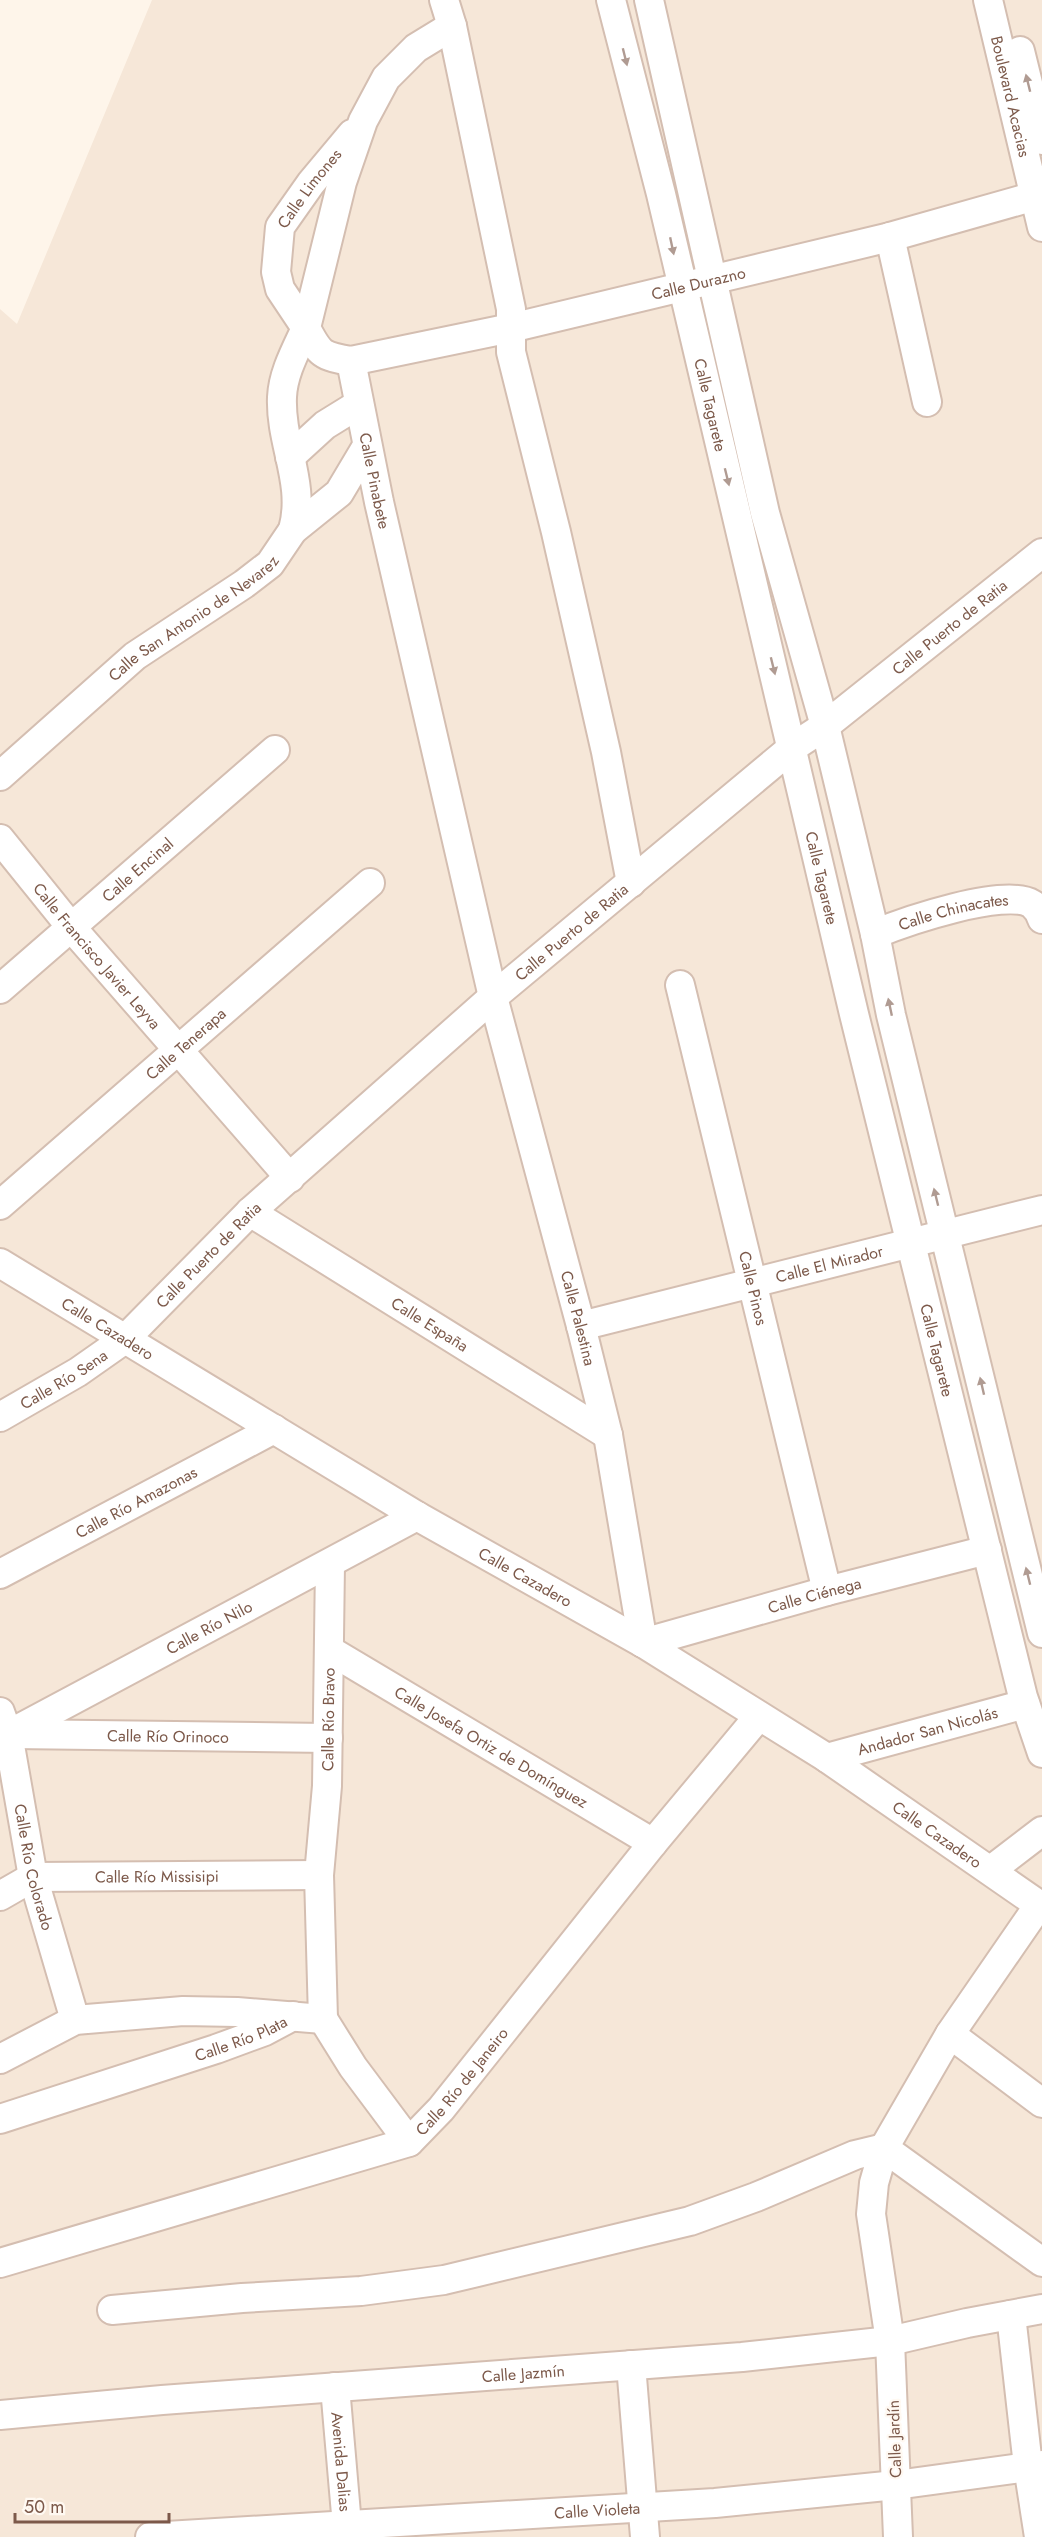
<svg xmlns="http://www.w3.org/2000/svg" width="1042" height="2537" font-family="Jost,sans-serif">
  <rect width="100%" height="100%" fill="#fef5ea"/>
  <path fill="#f6e7d8" d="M152 0H1042V2537H0V309L17 324Z"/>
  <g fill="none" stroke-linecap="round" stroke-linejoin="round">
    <g stroke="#d4beb1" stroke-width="32">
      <g id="minor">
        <path d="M444 0 452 26 511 309V352L556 532 606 752 631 883"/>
        <path id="s1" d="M611 0 661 194 854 1014 1023 1697 1042 1753"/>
        <path d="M649 0 765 513 825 726 875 934 891 1015 1042 1633"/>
        <path id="s2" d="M988 0 1042 227"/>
        <path id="s3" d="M452 26 416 48 386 78 363 121 342 182 306 328C320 355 322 356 351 361L511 328 890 237 1042 194"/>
        <path d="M1020 51 1042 140"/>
        <path d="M890 237 927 402"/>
        <path id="s4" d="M351 361 379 502 493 997 581 1326 608 1435 643 1643"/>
        <path d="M290 457 325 425 359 404"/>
        <path id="s5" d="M293 530C306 483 280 444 282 397 283 373 296 350 306 328L280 289 276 272 280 227 311 183 352 134"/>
        <path id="s6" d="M0 776 135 656 244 584 270 564 293 530 339 493 367 446"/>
        <path id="s7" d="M0 839 71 927 290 1178"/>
        <path id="s8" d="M875 934C904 922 1005 887 1032 904 1037 908 1040 913 1042 919"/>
        <path id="s9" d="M680 985 827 1591"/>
        <path id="s10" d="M0 989 275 750"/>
        <path id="s11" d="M0 1205 370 883"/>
        <path id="s12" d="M250 1212 608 1435"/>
        <path id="s13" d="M0 1263 417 1516 643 1643 827 1758 1042 1907"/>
        <path id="s14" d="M581 1326 1042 1210"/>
        <path id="s15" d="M0 1417 78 1372 125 1339 250 1212 493 997 793 747 825 726 1042 553"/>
        <path id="s16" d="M0 1574 274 1429"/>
        <path id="s17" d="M643 1643 827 1591 987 1550"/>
        <path id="s18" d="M329 1650 653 1843"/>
        <path id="s19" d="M0 1712 8 1734 33 1877 75 2020"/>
        <path id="s20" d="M12 1734 328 1738"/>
        <path id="s21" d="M0 1739 417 1516"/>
        <path id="s22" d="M827 1758 1025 1704"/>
        <path d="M991 1870 1042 1831"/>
        <path id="s23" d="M0 1896 33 1877 319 1875"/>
        <path id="s24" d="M323 2019 319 1875 327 1786 330 1564"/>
        <path d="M323 2019 353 2067 409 2142"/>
        <path d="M950 2034 1042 2103"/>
        <path d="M0 2059 75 2020 183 2011 237 2012 323 2019"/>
        <path id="s25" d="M0 2119 216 2049 265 2031 293 2016"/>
        <path id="s26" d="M0 2263 409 2142 441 2109 653 1843 759 1716"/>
        <path d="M112 2310 242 2298 361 2291 444 2280 690 2221 756 2197 855 2155 884 2148 1042 2262"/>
        <path d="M1011 2315 1028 2466 1039 2537"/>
        <path d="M631 2365 645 2537"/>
        <path id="s27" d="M335 2387 348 2537"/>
        <path id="s28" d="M0 2415 162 2400 742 2357 890 2341 967 2323 1042 2309"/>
        <path id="s29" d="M150 2537 715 2503 896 2485 1042 2465"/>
        <path d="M898 2537 890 2341 871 2214 874 2183 884 2148 950 2034 1039 1905"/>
      </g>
    </g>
    <use href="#minor" stroke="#fff" stroke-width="28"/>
  </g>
  <defs><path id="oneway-solid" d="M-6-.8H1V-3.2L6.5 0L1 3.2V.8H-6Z" transform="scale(1.5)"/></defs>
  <g fill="#b09b92">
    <use href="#oneway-solid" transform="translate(625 57) rotate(76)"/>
    <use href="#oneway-solid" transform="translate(1028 83) rotate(-104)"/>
    <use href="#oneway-solid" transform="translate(672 246) rotate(78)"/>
    <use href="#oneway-solid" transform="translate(727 477) rotate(76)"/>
    <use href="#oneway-solid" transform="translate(773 666) rotate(76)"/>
    <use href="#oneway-solid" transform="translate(890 1007) rotate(-102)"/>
    <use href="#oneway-solid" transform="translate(936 1197) rotate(-104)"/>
    <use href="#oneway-solid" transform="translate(982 1386) rotate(-103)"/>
    <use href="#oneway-solid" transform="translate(1028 1576) rotate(-104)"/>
  </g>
  <g text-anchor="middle" stroke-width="4.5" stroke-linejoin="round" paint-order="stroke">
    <g font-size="16" fill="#7c594a" stroke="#fff9f2">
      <text dy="6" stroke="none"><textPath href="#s2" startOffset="99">Boulevard Acacias</textPath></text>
      <text dy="6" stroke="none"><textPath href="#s5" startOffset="366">Calle Limones</textPath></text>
      <text dy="6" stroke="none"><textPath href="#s3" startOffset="764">Calle Durazno</textPath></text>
      <text dy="6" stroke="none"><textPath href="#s1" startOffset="417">Calle Tagarete</textPath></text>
      <text dy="6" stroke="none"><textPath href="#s4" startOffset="122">Calle Pinabete</textPath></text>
      <text dy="6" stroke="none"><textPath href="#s6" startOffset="250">Calle San Antonio de Nevarez</textPath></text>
      <text dy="6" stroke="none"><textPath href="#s15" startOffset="1238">Calle Puerto de Ratia</textPath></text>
      <text dy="6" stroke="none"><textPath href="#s10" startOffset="182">Calle Encinal</textPath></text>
      <text dy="6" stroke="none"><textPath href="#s1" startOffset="903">Calle Tagarete</textPath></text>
      <text dy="6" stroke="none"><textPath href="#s8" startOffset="82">Calle Chinacates</textPath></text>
      <text dy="6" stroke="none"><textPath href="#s15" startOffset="752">Calle Puerto de Ratia</textPath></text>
      <text dy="6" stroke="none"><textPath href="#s7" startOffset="152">Calle Francisco Javier Leyva</textPath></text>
      <text dy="6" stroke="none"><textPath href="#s11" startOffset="246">Calle Tenerapa</textPath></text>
      <text dy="6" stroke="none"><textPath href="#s15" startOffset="266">Calle Puerto de Ratia</textPath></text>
      <text dy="6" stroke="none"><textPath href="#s14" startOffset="256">Calle El Mirador</textPath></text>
      <text dy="6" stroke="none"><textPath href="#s9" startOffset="312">Calle Pinos</textPath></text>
      <text dy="6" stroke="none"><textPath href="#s4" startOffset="984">Calle Palestina</textPath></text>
      <text dy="6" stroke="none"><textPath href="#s12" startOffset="212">Calle España</textPath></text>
      <text dy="6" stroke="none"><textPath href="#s13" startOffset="126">Calle Cazadero</textPath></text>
      <text dy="6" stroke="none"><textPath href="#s1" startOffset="1389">Calle Tagarete</textPath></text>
      <text dy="6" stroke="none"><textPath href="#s15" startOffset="74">Calle Río Sena</textPath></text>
      <text dy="6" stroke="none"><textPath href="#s16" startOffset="154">Calle Río Amazonas</textPath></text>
      <text dy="6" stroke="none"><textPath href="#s13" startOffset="612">Calle Cazadero</textPath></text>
      <text dy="6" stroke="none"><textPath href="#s17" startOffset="178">Calle Ciénega</textPath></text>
      <text dy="6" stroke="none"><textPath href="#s21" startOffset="237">Calle Río Nilo</textPath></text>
      <text dy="6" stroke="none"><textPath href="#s24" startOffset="300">Calle Río Bravo</textPath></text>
      <text dy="6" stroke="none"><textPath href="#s22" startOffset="104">Andador San Nicolás</textPath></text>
      <text dy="6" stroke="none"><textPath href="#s20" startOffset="156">Calle Río Orinoco</textPath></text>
      <text dy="6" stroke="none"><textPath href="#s18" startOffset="189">Calle Josefa Ortiz de Domínguez</textPath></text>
      <text dy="6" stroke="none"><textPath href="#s13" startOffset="1098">Calle Cazadero</textPath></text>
      <text dy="6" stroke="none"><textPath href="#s19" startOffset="159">Calle Río Colorado</textPath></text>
      <text dy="6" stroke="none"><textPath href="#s23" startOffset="162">Calle Río Missisipi</textPath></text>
      <text dy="6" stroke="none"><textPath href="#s25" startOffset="254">Calle Río Plata</textPath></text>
      <text dy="6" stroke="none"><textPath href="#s26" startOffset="507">Calle Río de Janeiro</textPath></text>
      <text dy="6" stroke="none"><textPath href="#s28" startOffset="525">Calle Jazmín</textPath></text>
      <text transform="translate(894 2439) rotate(-92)" y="6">Calle Jardín</text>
      <text dy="6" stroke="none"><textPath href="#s27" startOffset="75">Avenida Dalias</textPath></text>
      <text dy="6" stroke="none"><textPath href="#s29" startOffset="448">Calle Violeta</textPath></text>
    </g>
  </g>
  <path d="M15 2513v9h154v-9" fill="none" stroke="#7c594a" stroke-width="3"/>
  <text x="24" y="2513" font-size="18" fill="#7c594a" stroke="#fff9f2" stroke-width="4.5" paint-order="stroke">50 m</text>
</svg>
